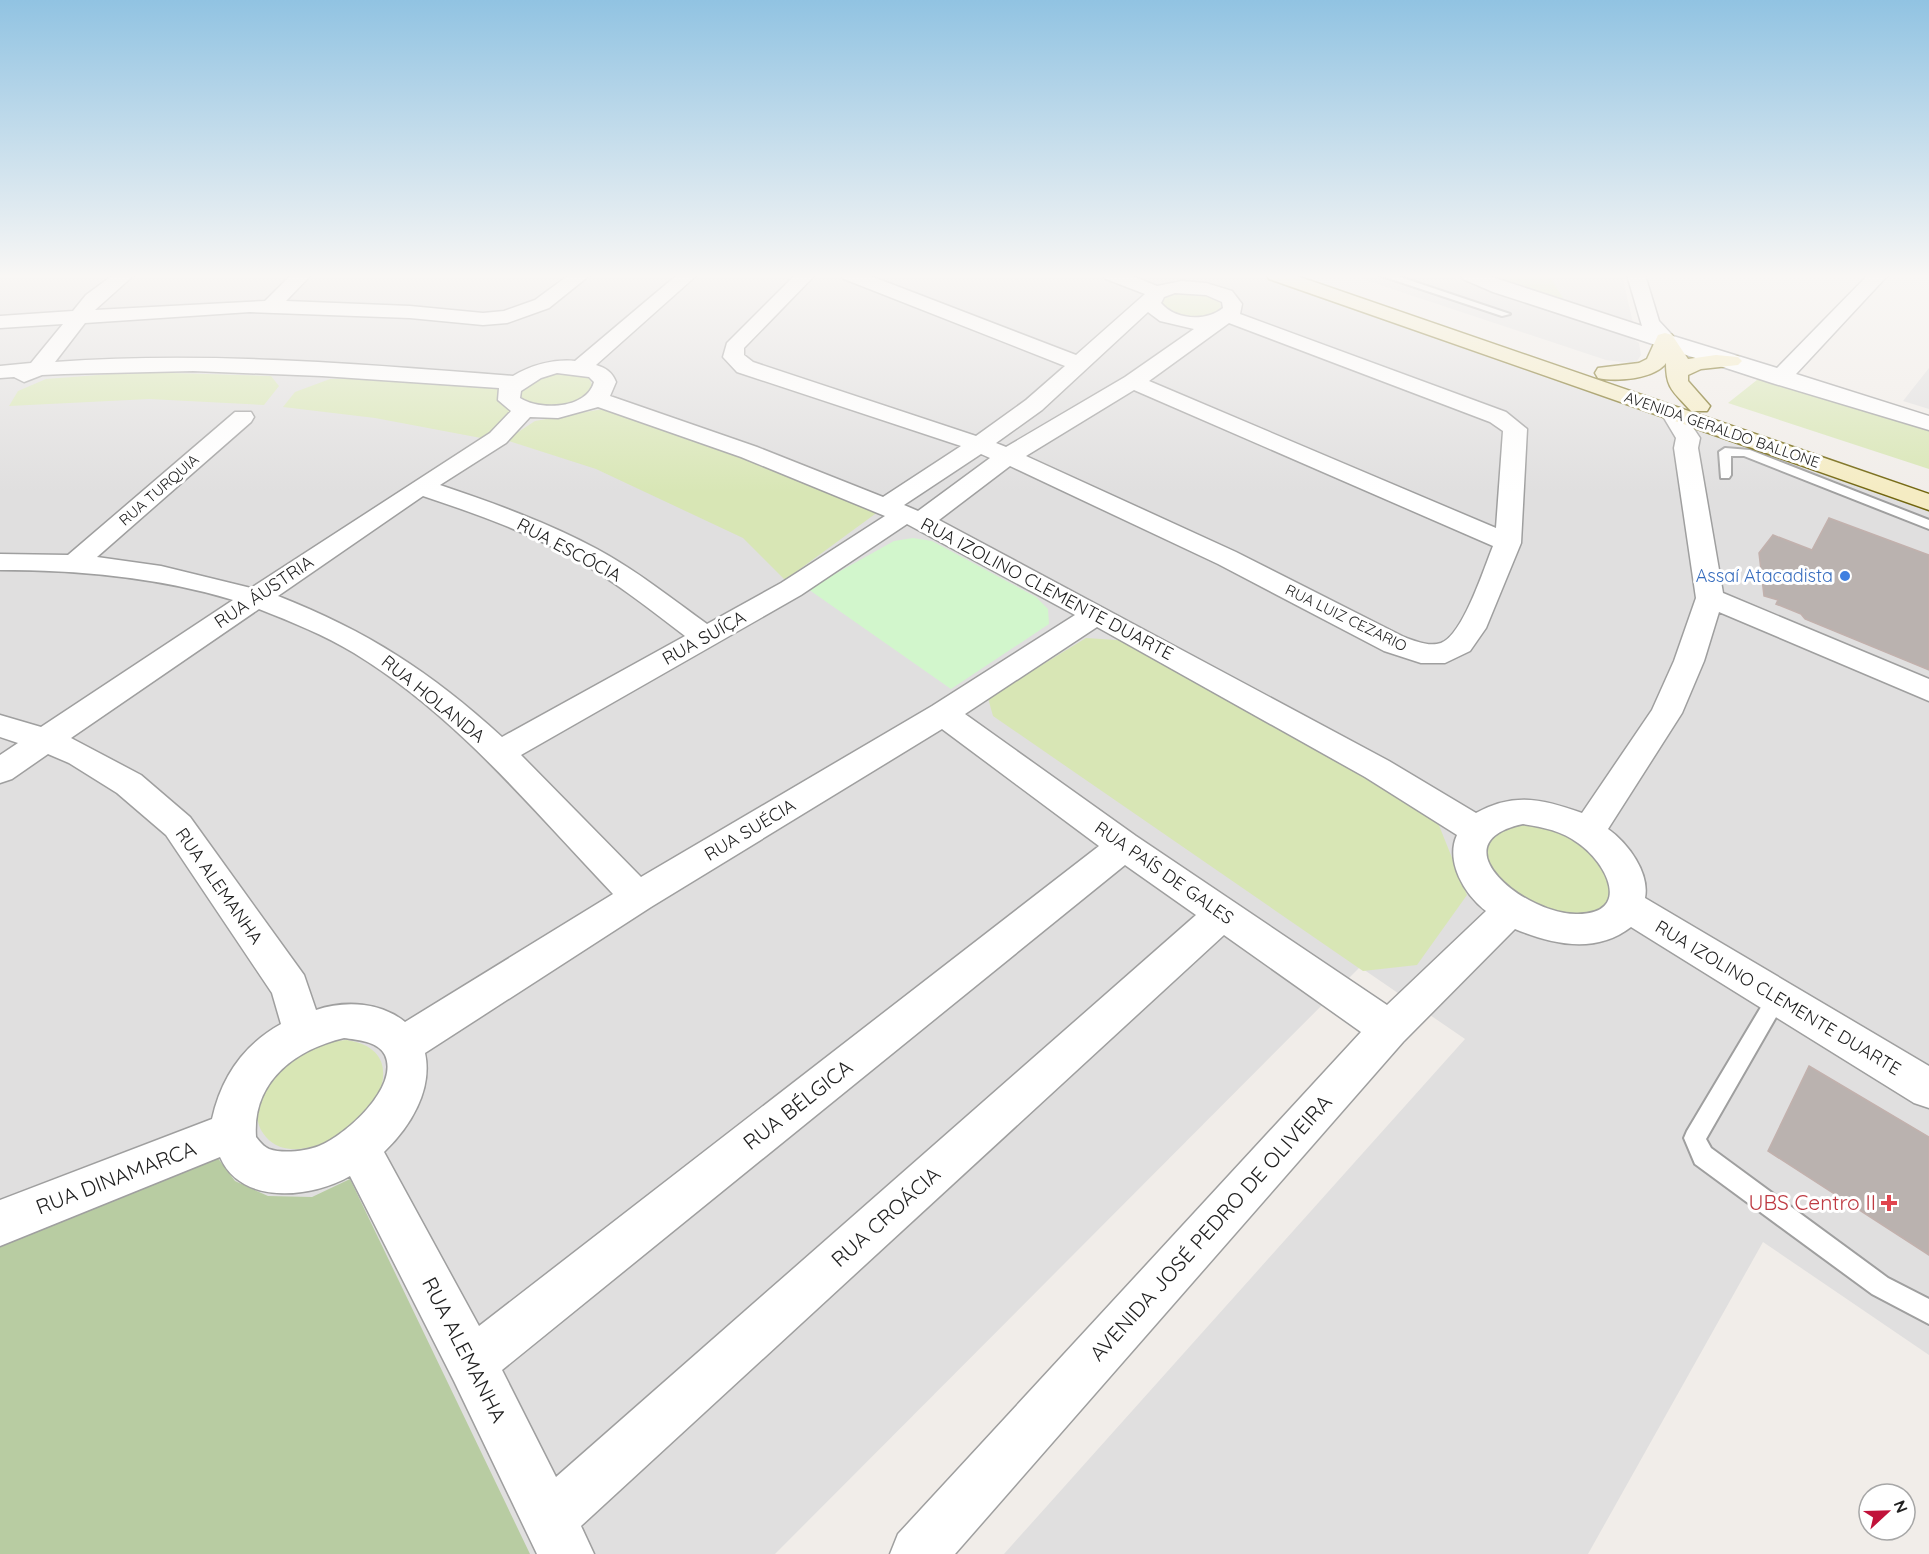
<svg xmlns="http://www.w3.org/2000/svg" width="1929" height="1554" font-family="Quicksand,sans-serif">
  <rect width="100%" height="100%" fill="#f1ede9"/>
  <path fill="#e0dfdf" d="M0 275H1267L1929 509V1355L1763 1242 1588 1554H1004L1465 1039 1360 967 775 1554H0Z
    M1350 275H1445L1628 336 1639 343 1641 355 1637 361 1630 363 1606 360Z
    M1449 275H1622L1636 336Z
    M1929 368V409L1903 401Z"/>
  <path fill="#d8e6b5" d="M1492 275H1549L1564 300 1518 287Z
    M1197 291 1219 300 1221 308C1208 323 1175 318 1162 305V300L1171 293Z
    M138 372 271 376 279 386 264 405 149 399 9 406 18 391 46 379Z
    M558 372 589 377 593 388C579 407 536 416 520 396L525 384Z
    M436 376 510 388 524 410 481 438 375 418 283 407 295 392 330 379Z
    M1762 376 1929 429V469L1728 403Z
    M603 409 886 506 785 580 743 538 596 469 506 440 535 421Z
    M1086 638 1131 641 1434 813 1467 895 1417 965 1363 971 993 716 988 698Z
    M1515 821 1573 834 1612 875 1609 903 1597 912 1581 918 1519 903 1483 860 1488 834Z
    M347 1040C398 1048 388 1091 361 1121 346 1137 320 1147 299 1149 288 1150 274 1147 266 1137 241 1109 275 1071 299 1054 312 1045 331 1041 347 1040Z"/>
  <path fill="#b8cca2" d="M217 1157 235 1181 268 1196 312 1197 350 1179 530 1554H0V1241Z"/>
  <path fill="#d2f6cc" d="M913 538 932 541 1036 597 1048 609 1049 624 951 689 808 589 894 541Z"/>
  <path fill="#bab2af" stroke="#c2b1ad" stroke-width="1.5" d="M1829 518 1929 555V670L1805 619 1801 614 1776 604 1778 600 1764 596 1759 553 1773 535 1812 550Z
    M1809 1066 1929 1137V1255L1768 1151Z"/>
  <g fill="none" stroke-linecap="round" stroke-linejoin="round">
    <g stroke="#9f9f9f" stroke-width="4">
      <path id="lane" d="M1379 275H1394L1510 314 1502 316Z
        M1725 448 1750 450 1929 520V529L1744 456H1731V475L1729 478H1721L1719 452Z
        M1777 989 1784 992 1787 998 1706 1139 1711 1148 1888 1278 1929 1299V1324L1872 1294 1695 1164 1684 1138 1687 1131 1770 992Z"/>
    </g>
    <g stroke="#9f9f9f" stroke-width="3">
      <path id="street" d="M113 275H134L95 310 265 301 291 275H311L286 301 410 306 483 313 504 311 535 300 569 275H590L549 308 507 323 483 325 410 318 250 312 85 323 55 362C207 351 361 364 513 376 531 365 554 359 575 361L677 275H697L596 365C606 368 612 372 616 382L610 396 757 447 883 497 961 446 737 372 723 357 727 343 795 275H815L744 348V355L753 362 976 436 1026 400 1065 366 844 279 842 275H868L1076 355 1145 294 1106 279 1104 275H1130L1157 286 1182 281 1206 283 1232 291 1242 304 1240 314 1506 412 1527 429 1521 543 1486 628 1470 651 1445 663H1421L1384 651 1218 564 1010 466 939 520 1389 761 1476 813C1514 792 1543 799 1582 813L1652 710 1674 661 1696 598 1674 448 1676 438 1661 413 1664 408H1680L1700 438 1698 448 1723 593 1929 679V701L1719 612 1704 661 1682 713 1608 829C1628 843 1650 873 1645 898L1929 1066V1108L1914 1103 1631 927C1596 954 1554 945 1515 929L1403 1042 955 1554H890L898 1534 1361 1032 1224 935 581 1526 594 1554H537L454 1381 350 1176C312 1198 241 1206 220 1157L0 1246V1200L212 1119C221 1078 243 1045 281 1024L272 993 166 835 117 793 69 763 48 754 12 779 0 783V755L18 743 0 737V715L41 727 233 600C157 577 79 570 0 570V554L68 555 235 412H251L254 417 251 422 97 557 161 566 251 588 490 433 511 411 498 400 499 388 322 376 193 371 64 374 42 375 24 382 14 377 0 378V366L31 363 63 324 0 328V316L73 311 86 295ZM1175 293 1206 295 1222 302 1223 308C1206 322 1175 320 1161 303L1164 297ZM1148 312 1160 321 1194 329 1125 377 1006 447 996 443 1042 410ZM1229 323 1490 422 1503 431 1496 528 1149 381ZM557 373 589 377 594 382C587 409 540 411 520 398L521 391 541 378ZM1134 390 1493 546C1484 568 1463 635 1441 643 1429 647 1415 641 1404 637L1236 552 1026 456ZM598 407 741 457 885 516 781 583 707 624C671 598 636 570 597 549 547 522 493 503 440 485L506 443 530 417 558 418ZM981 454 990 458 918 511 904 505ZM423 496C477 514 531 533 580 562 617 583 651 610 685 636L502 737C431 672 367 631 278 596ZM907 524 1075 615 932 706 641 877 521 755 801 595ZM259 609C292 622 324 635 354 653 456 715 532 809 613 894L405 1022C381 1002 345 1000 316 1010L304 975 190 817 141 775 71 738ZM1097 627 1365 777 1457 835C1445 861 1464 894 1486 911L1387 1005 1136 836 965 714ZM942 729 1099 846 479 1326 384 1152C410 1127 433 1090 425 1053L651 907ZM1523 824C1543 827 1562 831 1578 843 1607 863 1632 913 1578 914 1527 916 1435 843 1523 824ZM1125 865 1196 915 556 1477 502 1370ZM344 1038C357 1040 378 1041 385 1055 400 1087 345 1136 319 1146 306 1151 283 1154 269 1149 264 1147 259 1141 256 1137 252 1082 294 1050 344 1038Z
        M1461 275H1486L1642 326 1627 275H1645L1659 321 1673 336 1777 368 1868 275H1888L1796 374 1929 416V430L1772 383 1493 292 1463 279Z"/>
    </g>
    <g stroke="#72660f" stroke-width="3">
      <path id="secondary" d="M1267 275H1294L1929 494V510L1269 279Z
        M1665 333 1672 335 1688 359 1716 355 1738 357 1742 361 1738 365 1701 369 1688 375V381L1710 406 1707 411H1691C1673 391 1666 389 1666 363 1655 379 1616 382 1598 378L1595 373 1598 368 1639 363 1647 359 1658 335Z"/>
    </g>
    <use href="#lane" fill="#fff" fill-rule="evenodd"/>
    <use href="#street" fill="#fff" fill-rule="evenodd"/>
    <use href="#secondary" fill="#f5ecc3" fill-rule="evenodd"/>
  </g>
  <linearGradient id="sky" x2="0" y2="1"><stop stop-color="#91c3e2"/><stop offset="0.56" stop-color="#f9f7f5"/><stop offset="1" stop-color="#f9f7f5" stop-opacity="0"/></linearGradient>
  <rect width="1929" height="493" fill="url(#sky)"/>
  <circle fill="#3f7fe0" stroke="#fff" stroke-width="2" cx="1845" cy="576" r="6"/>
  <path fill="#e0444e" stroke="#fff" stroke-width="2" d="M1886 1194h6v6h6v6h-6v6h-6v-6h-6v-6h6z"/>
  <g text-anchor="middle" stroke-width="6" stroke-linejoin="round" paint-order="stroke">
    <g font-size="15" fill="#222" stroke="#fff">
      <text transform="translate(1722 430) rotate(19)" y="5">AVENIDA GERALDO BALLONE</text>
      <text transform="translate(159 490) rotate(-41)" y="5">RUA TURQUIA</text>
      <text transform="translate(1346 618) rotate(26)" y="5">RUA LUIZ CEZARIO</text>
    </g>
    <g font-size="18" fill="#222" stroke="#fff">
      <text transform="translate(569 550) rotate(28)" y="6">RUA ESCÓCIA</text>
      <text transform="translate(1047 589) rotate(28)" y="6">RUA IZOLINO CLEMENTE DUARTE</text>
      <text transform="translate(264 592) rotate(-34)" y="6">RUA ÁUSTRIA</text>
      <text transform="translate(704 638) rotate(-29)" y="6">RUA SUÍÇA</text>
      <text transform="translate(433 699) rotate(39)" y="6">RUA HOLANDA</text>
      <text transform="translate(750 830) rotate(-31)" y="6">RUA SUÉCIA</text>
      <text transform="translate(1164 873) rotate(35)" y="6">RUA PAÍS DE GALES</text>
      <text transform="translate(219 886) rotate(55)" y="6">RUA ALEMANHA</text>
      <text transform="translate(1778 998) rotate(31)" y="6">RUA IZOLINO CLEMENTE DUARTE</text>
    </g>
    <g font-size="18" fill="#366cbe" stroke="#fff" text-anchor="end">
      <text x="1833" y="582">Assaí Atacadista</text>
    </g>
    <g font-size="21" fill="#222" stroke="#fff">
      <text transform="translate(798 1105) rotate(-38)" y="7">RUA BÉLGICA</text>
      <text transform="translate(116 1178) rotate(-21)" y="7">RUA DINAMARCA</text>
      <text transform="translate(886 1217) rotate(-42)" y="7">RUA CROÁCIA</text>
      <text transform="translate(1211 1228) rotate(-48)" y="7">AVENIDA JOSÉ PEDRO DE OLIVEIRA</text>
      <text transform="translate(464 1350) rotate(63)" y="7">RUA ALEMANHA</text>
    </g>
    <g font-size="21" fill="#be3a42" stroke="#fff" text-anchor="end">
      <text x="1876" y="1210">UBS Centro II</text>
    </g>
  </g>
  <g transform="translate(1887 1512) rotate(68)"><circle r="28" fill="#ffffff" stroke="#a7a7a7" stroke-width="1.5"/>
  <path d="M0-4.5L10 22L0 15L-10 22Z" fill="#c1123a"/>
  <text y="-9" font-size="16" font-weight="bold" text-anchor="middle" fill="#222222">N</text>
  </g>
</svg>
